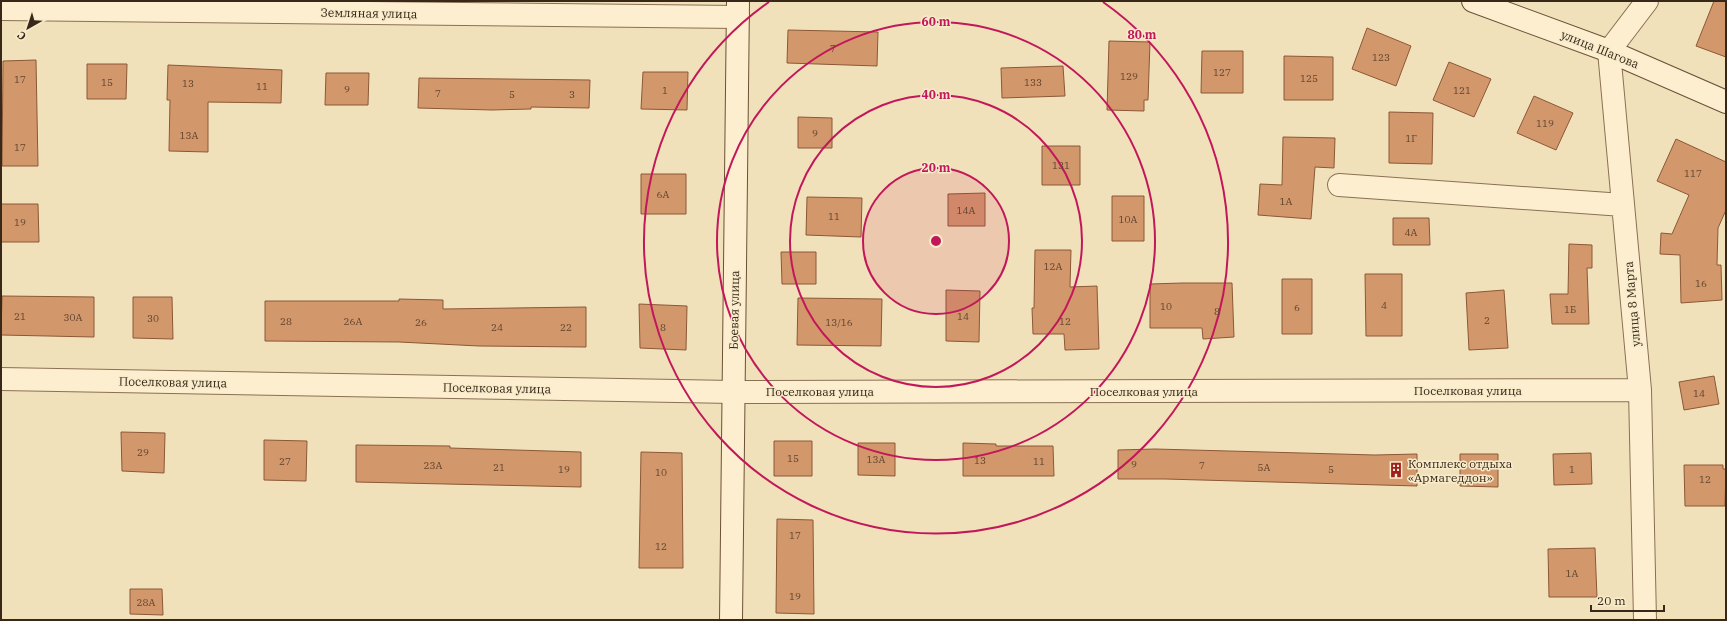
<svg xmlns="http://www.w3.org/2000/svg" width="1727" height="621" viewBox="0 0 1727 621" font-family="'IBM Plex Serif',serif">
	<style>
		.building { fill: #d3976c; stroke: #8b5837 }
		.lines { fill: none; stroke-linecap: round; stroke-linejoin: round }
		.street-casing { stroke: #8a7053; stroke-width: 24 }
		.secondary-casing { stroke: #6b5137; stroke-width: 24 }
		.street { stroke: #fceece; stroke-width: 22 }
		.secondary { stroke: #fceece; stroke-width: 22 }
		.ring { fill: none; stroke: #c2185b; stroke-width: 2 }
		.labels { text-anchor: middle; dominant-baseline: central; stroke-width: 3; stroke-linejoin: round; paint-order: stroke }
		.number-label { font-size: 10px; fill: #5e442e }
		.street-label { font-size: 12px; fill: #37281a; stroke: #f8ebca }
		.poi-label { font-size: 12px; fill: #37281a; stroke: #f8ebca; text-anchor: start }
		.centre { fill: #c2185b; stroke: #f8ebca; stroke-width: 2 }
		.ring-label { font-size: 12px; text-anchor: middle; font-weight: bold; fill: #c2185b; stroke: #f8ebca; stroke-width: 3; stroke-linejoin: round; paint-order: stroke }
	</style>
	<rect width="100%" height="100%" fill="#f1e1ba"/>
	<!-- building -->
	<path class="building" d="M1714,1H1726V57L1696,46Z
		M1367,28L1411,46L1396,86L1352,69Z
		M788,30L878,32L877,66L787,63Z
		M1109,41L1150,42L1148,100H1144V111L1107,110Z
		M1202,51H1243V93H1201Z
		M1284,56L1333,57V100H1284Z
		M36,60L38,166H2L3,61Z
		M1449,62L1491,79L1474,117L1433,100Z
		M87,64H127L126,99H87Z
		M168,65L282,70L281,103L208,102V152L169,151L170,100H167Z
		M1063,66L1065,96L1002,98L1001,68Z
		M643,72H688L687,110L641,109Z
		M326,73H369L368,105H325Z
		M419,78L590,80L589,108L531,107V109L492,110L418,108Z
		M1534,96L1573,113L1556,150L1517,133Z
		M1389,112L1433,113L1432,164L1389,163Z
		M798,117L832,118V148H798Z
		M1283,137L1335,138L1334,168L1315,167L1311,219L1258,215L1260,184L1282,185Z
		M1676,139L1726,162V210L1718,228L1717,265H1721L1722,300L1681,303L1680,255L1660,254L1661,233L1672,234L1689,195L1657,181Z
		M1042,146H1080V185H1042Z
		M641,174H686V214H641Z
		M985,193V226H948V194Z
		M1112,196H1144V241H1112Z
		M807,197L862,198L861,237L806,235Z
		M1,204H38L39,242H1Z
		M1393,218H1429L1430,245H1393Z
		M1569,244L1592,245V268H1587L1589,324H1552L1550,294H1568Z
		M1035,250H1071L1070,287L1097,286L1099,349L1065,350L1064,334H1033L1032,308H1034Z
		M781,252H816V284H782Z
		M1365,274H1402V336H1366Z
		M1282,279H1312V334H1282Z
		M1182,283H1232L1234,337L1203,339L1202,328H1150V284Z
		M946,290L980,291L979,342L946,341Z
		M1504,290L1508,348L1469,350L1466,293Z
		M2,296L94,297V337L1,335Z
		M133,297H172L173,339L133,338Z
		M798,298L882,299L881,346L797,345Z
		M399,299L443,300V309L586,307V347L479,346L399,342L265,341V301H399Z
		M639,304L687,306L686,350L640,348Z
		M1714,376L1719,404L1684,410L1679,382Z
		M121,432L165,433L164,473L122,471Z
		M264,440L307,441L306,481L264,480Z
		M774,441H812V476H774Z
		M858,443H895V476L858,475Z
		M963,443L996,444V446H1053L1054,476H963Z
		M356,445L450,446V448L581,452V487L356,482Z
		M1155,449L1375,455L1417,454V486L1165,479H1118V450Z
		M641,452L682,453L683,568H639Z
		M1591,453L1592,484L1554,485L1553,454Z
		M1460,454H1498V487L1460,486Z
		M1684,465H1723V469H1726L1725,506H1685Z
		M777,519L813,520L814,614L776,613Z
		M1595,548L1597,597H1549L1548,549Z
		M130,589H162L163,615L130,614Z"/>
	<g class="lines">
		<defs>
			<path id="street" d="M1,9L738,17
				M1339,185L1623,205
				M1,379L733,392L1640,390
				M1645,620L1640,390L1609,51L1647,1"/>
			<path id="secondary" d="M1473,1L1609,51L1726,102
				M731,620L738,1"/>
		</defs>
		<!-- street casing -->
		<use href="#street" class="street-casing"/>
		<!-- secondary casing -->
		<use href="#secondary" class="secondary-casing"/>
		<!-- street -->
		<use href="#street" class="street"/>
		<!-- secondary -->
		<use href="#secondary" class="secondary"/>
	</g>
	<!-- distance rings -->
	<circle cx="936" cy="241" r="73" fill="#c2185b" fill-opacity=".12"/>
	<g class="ring">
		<circle cx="936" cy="241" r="73"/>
		<circle cx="936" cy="241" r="146"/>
		<circle cx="936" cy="241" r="219"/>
		<path d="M1103 2A292 292 0 1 1 769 2"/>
	</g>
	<!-- icons -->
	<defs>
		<symbol id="building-bare" viewBox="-9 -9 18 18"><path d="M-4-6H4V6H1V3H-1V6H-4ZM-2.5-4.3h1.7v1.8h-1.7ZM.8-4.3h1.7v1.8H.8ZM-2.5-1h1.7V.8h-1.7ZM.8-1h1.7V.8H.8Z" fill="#9e1e1f" stroke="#f8ebca" stroke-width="2.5" paint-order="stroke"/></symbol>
	</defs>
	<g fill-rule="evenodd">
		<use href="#building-bare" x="1385" y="459" width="22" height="22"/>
	</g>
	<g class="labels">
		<!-- number labels -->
		<g class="number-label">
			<text x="833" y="48">7</text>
			<text x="1381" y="57">123</text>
			<text x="1222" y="72">127</text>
			<text x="1129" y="76">129</text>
			<text x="1309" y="78">125</text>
			<text x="20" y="79">17</text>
			<text x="107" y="82">15</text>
			<text x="1033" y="82">133</text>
			<text x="188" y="83">13</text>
			<text x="262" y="86">11</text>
			<text x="347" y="89">9</text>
			<text x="665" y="90">1</text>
			<text x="1462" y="90">121</text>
			<text x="438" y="93">7</text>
			<text x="512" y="94">5</text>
			<text x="572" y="94">3</text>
			<text x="1545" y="123">119</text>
			<text x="815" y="133">9</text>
			<text x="189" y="135">13А</text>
			<text x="1411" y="138">1Г</text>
			<text x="20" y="147">17</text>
			<text x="1061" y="165">131</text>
			<text x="1693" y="173">117</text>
			<text x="663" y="194">6А</text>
			<text x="1286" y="201">1А</text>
			<text x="966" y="210">14А</text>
			<text x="834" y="216">11</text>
			<text x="1128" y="219">10А</text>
			<text x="20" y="222">19</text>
			<text x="1411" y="232">4А</text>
			<text x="1053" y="266">12А</text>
			<text x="1701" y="283">16</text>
			<text x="1384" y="305">4</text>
			<text x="1166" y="306">10</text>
			<text x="1297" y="307">6</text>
			<text x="1570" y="309">1Б</text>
			<text x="1217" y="311">8</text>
			<text x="20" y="316">21</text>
			<text x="963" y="316">14</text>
			<text x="73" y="317">30А</text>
			<text x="153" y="318">30</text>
			<text x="1487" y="320">2</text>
			<text x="286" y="321">28</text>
			<text x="353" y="321">26А</text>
			<text x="1065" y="321">12</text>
			<text x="421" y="322">26</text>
			<text x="839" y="322">13/16</text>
			<text x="497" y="327">24</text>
			<text x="566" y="327">22</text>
			<text x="663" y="327">8</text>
			<text x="1699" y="393">14</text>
			<text x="143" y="452">29</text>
			<text x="793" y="458">15</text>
			<text x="876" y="459">13А</text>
			<text x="980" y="460">13</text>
			<text x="285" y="461">27</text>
			<text x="1039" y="461">11</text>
			<text x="1134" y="464">9</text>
			<text x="433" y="465">23А</text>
			<text x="1202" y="465">7</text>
			<text x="499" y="467">21</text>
			<text x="1264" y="467">5А</text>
			<text x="564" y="469">19</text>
			<text x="1331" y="469">5</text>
			<text x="1572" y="469">1</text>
			<text x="661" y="472">10</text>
			<text x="1705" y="479">12</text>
			<text x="795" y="535">17</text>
			<text x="661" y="546">12</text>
			<text x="1572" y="573">1А</text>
			<text x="795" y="596">19</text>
			<text x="146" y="602">28А</text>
		</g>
		<!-- street labels -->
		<g class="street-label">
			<text transform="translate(369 13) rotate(1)">Земляная улица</text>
			<text transform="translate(1600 49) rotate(22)">улица Шагова</text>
			<text transform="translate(1632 304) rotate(-95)">улица 8 Марта</text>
			<text transform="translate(734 310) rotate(-89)">Боевая улица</text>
			<text transform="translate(173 382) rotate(1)">Поселковая улица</text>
			<text transform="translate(497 388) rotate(1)">Поселковая улица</text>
			<text x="1468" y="390">Поселковая улица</text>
			<text x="820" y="391">Поселковая улица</text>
			<text x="1144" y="391">Поселковая улица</text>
		</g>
		<!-- poi labels -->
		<g class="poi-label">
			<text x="1408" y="463">Комплекс отдыха<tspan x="1408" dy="14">«Армагеддон»</tspan></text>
		</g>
	</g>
	<circle cx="936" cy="241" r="6" class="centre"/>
	<g class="ring-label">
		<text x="936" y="26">60 m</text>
		<text x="1142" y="39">80 m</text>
		<text x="936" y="99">40 m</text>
		<text x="936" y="172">20 m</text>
	</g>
	<!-- border -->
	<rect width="1727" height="621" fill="none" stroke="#37281a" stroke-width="4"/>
	<!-- north arrow -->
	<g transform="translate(28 28) rotate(219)" stroke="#f8ebca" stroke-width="3" paint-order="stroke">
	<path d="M0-3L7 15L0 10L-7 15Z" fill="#37281a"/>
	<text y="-6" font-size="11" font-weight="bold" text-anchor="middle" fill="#37281a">С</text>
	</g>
	<!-- scale -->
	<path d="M1591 605v6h73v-6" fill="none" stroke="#37281a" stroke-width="2"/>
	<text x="1597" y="605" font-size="12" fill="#37281a" stroke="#f8ebca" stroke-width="3" paint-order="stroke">20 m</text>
</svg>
